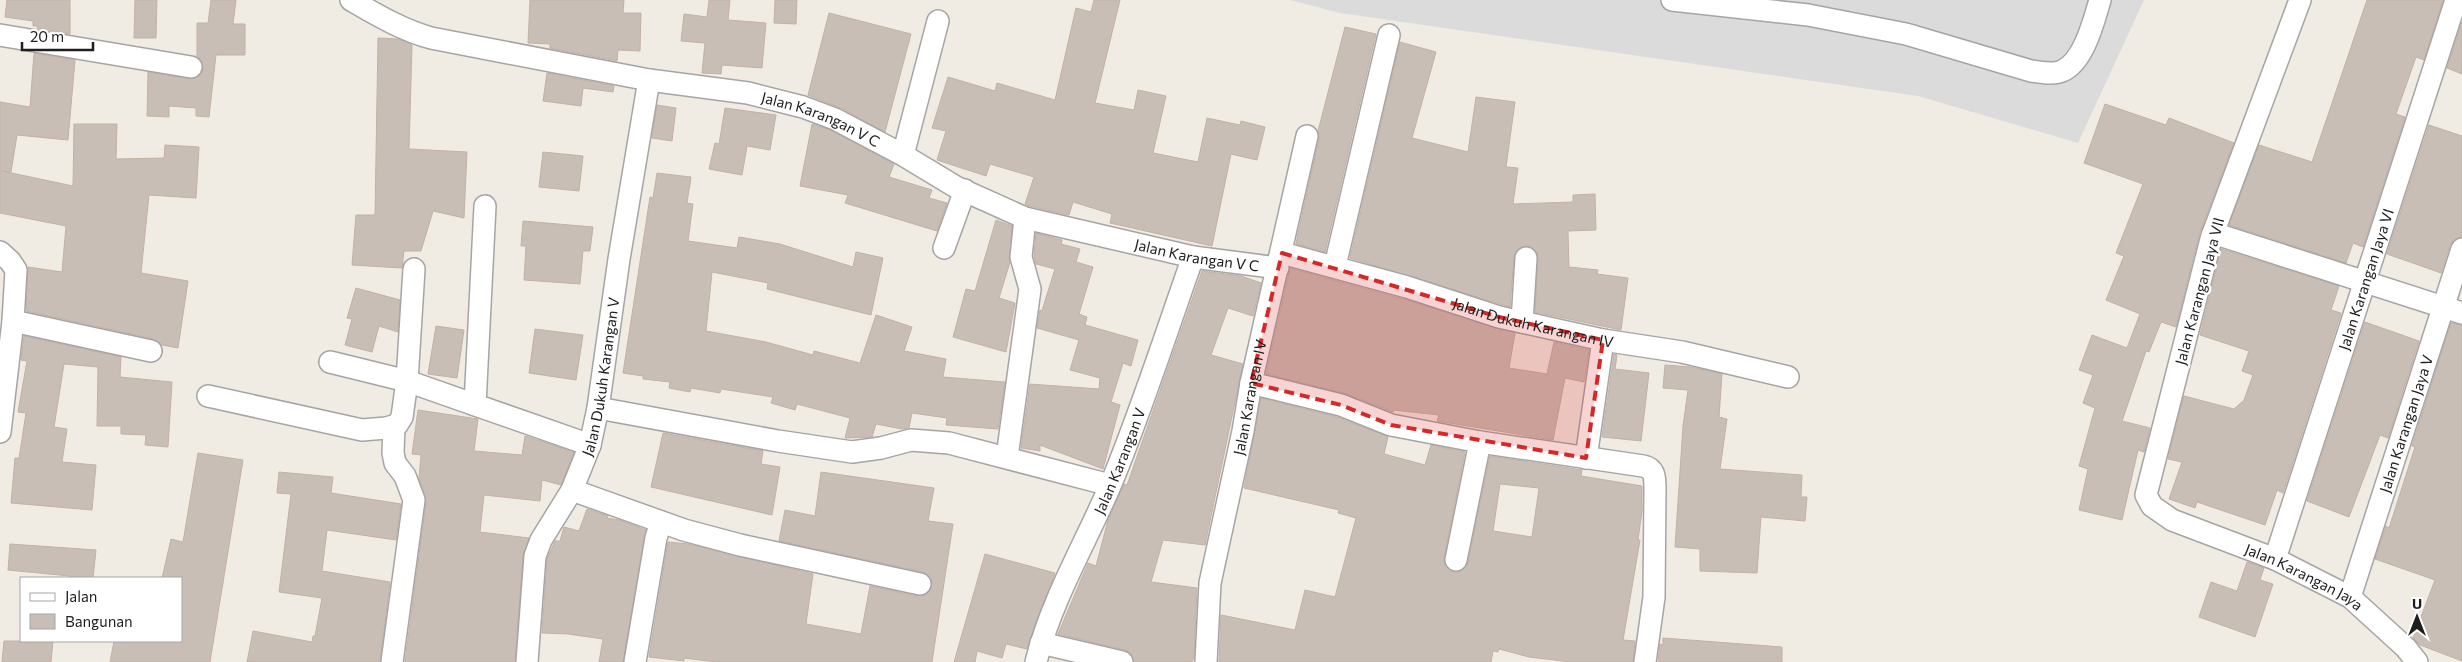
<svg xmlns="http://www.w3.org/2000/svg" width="2462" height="662" viewBox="0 0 2462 662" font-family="Commissioner,sans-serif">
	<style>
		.residential { fill: #dcdbdb }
		.building { fill: #c9beb6; stroke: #c3b1a4; fill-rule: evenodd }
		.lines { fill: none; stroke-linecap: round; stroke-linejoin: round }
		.street-casing { stroke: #a5a5a5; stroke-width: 24 }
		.street { stroke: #fff; stroke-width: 21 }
		.marked { fill: #d62828; fill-opacity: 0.2; stroke: #d62828; stroke-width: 4; stroke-dasharray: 10 6; stroke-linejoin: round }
		.labels { text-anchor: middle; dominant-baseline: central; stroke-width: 5; stroke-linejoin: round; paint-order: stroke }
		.street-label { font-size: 15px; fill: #1e1e1e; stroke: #fff }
	</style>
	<rect width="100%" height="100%" fill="#f0ece3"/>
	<!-- residential -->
	<path class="residential" d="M1290,0H2144L2078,143L1918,96L1340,13Z"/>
	<!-- building -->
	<path class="building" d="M7,0H70V34L37,28V26H33V21L5,17Z
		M135,0H157L156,38H134Z
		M211,0H236L233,24H245V55H216L209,117L196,116V108L169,106V117L147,116L148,72L189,79L201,75L203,69L202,62L197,56V23H208Z
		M530,0H624L623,13H641L640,51L618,50L617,61L550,48V44L528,43Z
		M709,0H730L728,20L766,23L762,68L722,65L721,74L702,73L705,43L681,41L684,14L707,17Z
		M775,0H797L796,24L774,23Z
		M1094,0H1120L1095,103L1134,110L1138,90L1166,96L1153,153L1198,162L1207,118L1240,125L1241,121L1265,127L1257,160L1231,154L1212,246L1110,223L1112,214L1073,202L1069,215L1029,206L1025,204L1034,177L990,164L986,176L937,160L946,131L932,128L948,77L995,91L997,83L1055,100L1076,8L1091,12Z
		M2367,0H2443L2424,60L2416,57L2396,114L2405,117L2363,247L2353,243L2346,263L2229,225L2259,145L2312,162Z
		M829,13L911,34L885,132L841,108L808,95Z
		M2462,22V74L2447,68Z
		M1345,27L1376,34L1325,252L1296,244L1297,238L1319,139L1318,131Z
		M378,38L398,39L412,45L409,149L467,152L464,218L433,211L421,251H404L402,268L352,265L356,215H375Z
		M1400,42L1436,52L1412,138L1468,152L1476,97L1515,102L1506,167L1518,168L1513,204L1573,202V195L1595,194L1596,230L1568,231L1569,267L1598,270L1597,274L1628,278L1621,330L1535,312L1538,258L1537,252L1527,246L1520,247L1514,257L1510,307L1350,258Z
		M34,53L75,60L68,140L17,135L11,172L2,171L73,186L74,124H117L116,159L164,158L165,145L199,147L196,198L149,195L141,273L188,281L178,348L162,345L154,339L26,311L28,267L62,272L66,226L0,213V102L30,107Z
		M547,73L614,86L613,92L583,88L581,106L543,101Z
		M2105,104L2166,125L2169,118L2234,143L2199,235L2176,327L2161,322L2149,352L2146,351L2122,421L2150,428L2144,452L2138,450L2122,520L2079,510L2088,469L2079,466L2095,408L2083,403L2093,375L2079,370L2092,335L2127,348L2140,314L2106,300L2124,256L2116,253L2143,184L2084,163Z
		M657,105L676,108L672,141L652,138Z
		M725,108L776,115L770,150L747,146L742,175L709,169L715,143L719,144Z
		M812,124L830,130L894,164L889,177L932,190L929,198L947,203L937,231L845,203L848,195L800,186Z
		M2429,125L2462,136V237L2454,239L2450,245L2441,273L2387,254Z
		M543,152L583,156L579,191L539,187Z
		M657,173L691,177L687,203L693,204L688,241L737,248L739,237L780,244L853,267L856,252L883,258L871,315L767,289L768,283L712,272L706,331L766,342L813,355L814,351L860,363L876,315L912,327L904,351L946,359L943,377L1005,382L998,429L946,425L947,418L912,413L909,428L902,429L876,424L872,437L845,438L850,418L797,404L795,410L771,403L773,397L721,389L720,393L691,388L690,392L669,388L670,382L643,379V376L623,373L650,197L653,198Z
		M996,220L1012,226L1010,262L999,298L1015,303L1006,352L953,337L966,289L975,291Z
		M523,221L593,227L590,251H583L580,284L524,280L526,246H521Z
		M1036,233L1062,240L1061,244L1080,249L1076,262L1093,267L1079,314L1087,317L1085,325L1138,340L1131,366L1123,363L1111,402L1120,405L1103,469L1040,445V451L1021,448L1030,384L1099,389L1100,378L1070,370L1079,340L1037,328L1040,310L1042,311L1044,304L1055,269L1036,264L1034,256Z
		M2221,249L2339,286L2331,310L2341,313L2283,493L2277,490L2265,525L2197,502L2195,508L2169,499L2182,462L2168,459L2184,396L2234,409L2244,400L2253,375L2242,371L2249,351L2200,335Z
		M1290,268L1403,299L1515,333L1509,368L1547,374L1554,342L1589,350L1584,382L1565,378L1553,440L1437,421L1439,415L1394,410L1393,412L1344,393L1266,374Z
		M1202,271L1241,276L1261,283L1253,316L1228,308L1211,355L1243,364L1205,545L1163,540L1151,582L1197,588L1194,657L1192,662H1134L1131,653L1125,650L1058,634L1088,563L1096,566L1108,520L1124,484L1127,485Z
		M356,288L400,300L398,332L379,326L372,352L345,345L352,319L347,318Z
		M2365,322L2419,341L2388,438L2380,435L2349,517L2307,501Z
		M2451,323L2462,325V661L2420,645L2413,638L2435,580L2375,559L2386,526L2389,528L2415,447L2412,446Z
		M436,326L464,330L457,378L428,374Z
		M535,329L583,335L576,380L529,373Z
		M24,336L121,357L120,377L172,382L168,447L145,445L146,435L121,434V426H97L98,367L64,364L54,427L67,429L62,462L96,465L92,510L11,503L15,458H19L26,413L18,412L27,361L21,360Z
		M1614,354L1617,355L1615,369L1649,373L1641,441L1602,437Z
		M1665,365L1690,367L1722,374L1719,417L1727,419L1720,469L1802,475L1801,497H1807L1805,521L1761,517L1757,573L1700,571V549L1675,547L1683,426L1688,390L1663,388Z
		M1261,398L1337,417L1388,437L1384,454L1425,465L1431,445L1465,452L1444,558V564L1453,572H1460L1468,562L1490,456L1582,470L1581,476L1642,486V511L1638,540H1640L1623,640L1635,641L1633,662H1571L1529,657L1499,649L1498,652L1493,651L1491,662H1219L1221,615L1295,630L1305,590L1335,597L1356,518L1338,513L1339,510L1244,488ZM1500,484L1539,488L1532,537L1493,531Z
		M418,410L478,419L474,451L522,455L525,436L574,452L561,485L542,480L540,501L484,495L480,532L529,538L523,555L515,662H405L426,502L419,478L421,455L412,454Z
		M663,433L763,451L761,464L780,467L772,515L651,487Z
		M198,453L243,460L210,662H110L114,641H181V578H162L171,539L183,542Z
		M279,472L333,477L331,493L401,504L396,540L327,530L322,571L390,582L380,662H247L253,631L312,642L313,636H315L322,598L279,592L291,494L277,493Z
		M821,472L934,488L928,521L953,524L932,662H716L684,658V661L649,657L668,542L688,544L813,574L806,624L861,634L870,586L917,596L929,593L932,581L929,575L923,572L779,541L785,510L815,516Z
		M587,509L608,516L607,518L619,520L646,530L623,662H599L603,639L568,634L542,633L547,559L555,541H560L564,527L579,531Z
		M10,544L96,550L93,578H70V576L8,570Z
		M985,554L1055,573L1027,649L1006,644L1002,658L977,651L975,662H954Z
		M2247,562L2264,568L2260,580L2273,584L2255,637L2199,617L2211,582L2237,591Z
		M1663,638L1782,647V662H1658L1660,644L1663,645Z
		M4,641H53L51,662H2Z"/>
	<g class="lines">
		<defs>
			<g id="street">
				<path id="s1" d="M351,0C377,15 402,30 431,38L649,80L748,93L803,107L835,119L903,155L956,187L1025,218L1193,257L1278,268"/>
				<path d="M1672,0L1808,15L1906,34L2031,71C2041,72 2053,75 2062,71C2084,62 2094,20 2100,0"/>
				<path id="s2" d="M2300,0L2211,239L2146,495L2152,506L2172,520L2275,559L2350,597L2406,648L2417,662"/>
				<path d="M0,35L191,67"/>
				<path d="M903,155L938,21"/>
				<path d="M2213,233L2462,313"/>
				<path d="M944,248L965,190"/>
				<path d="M0,252L10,261L16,270L13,321L0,432"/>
				<path id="s3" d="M1282,253L1407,287L1499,317L1603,340L1682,352L1788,377"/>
				<path d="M1335,266L1389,35"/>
				<path d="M13,321L151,351"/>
				<path d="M1522,322L1526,258"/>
				<path d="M330,362L407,381L414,269"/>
				<path d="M1251,383L1341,405L1391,425L1480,442L1643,466C1655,468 1655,478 1655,489L1654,597L1645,662"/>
				<path d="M208,396L362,430L386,428L397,425L402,417L407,381L590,445"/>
				<path d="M475,405L485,206"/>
				<path d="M598,408L778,441L852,452L881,448L911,440L949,443L1110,485"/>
				<path d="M1007,457L1030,289L1021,257L1025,218"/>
				<path d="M1586,458L1603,340"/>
				<path d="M572,490L684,530L740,545L920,584"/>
				<path id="s4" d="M2275,559L2456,0"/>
				<path d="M1456,560L1480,442"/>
				<path id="s5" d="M2350,597L2462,249"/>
				<path d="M1041,643L1122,662"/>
				<path d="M392,662L414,500L405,476L395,463L393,453L394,426"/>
				<path id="s6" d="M527,662L535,556L541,540L572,490L590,445L598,408L619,259L649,80"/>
				<path d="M635,662L656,538L661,522"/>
				<path id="s7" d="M1036,662C1051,601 1085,544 1110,486C1141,412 1166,333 1193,257"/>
				<path id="s8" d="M1206,662L1210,583L1243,431L1251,383L1307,136"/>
			</g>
		</defs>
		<!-- street casing -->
		<use href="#street" class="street-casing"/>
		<!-- street -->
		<use href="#street" class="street"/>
	</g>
	<!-- marked area -->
	<path class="marked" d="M1282,253L1499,317L1603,340L1586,458L1391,425L1341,405L1251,383Z"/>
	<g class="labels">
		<!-- street labels -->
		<g class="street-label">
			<text stroke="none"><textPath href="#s1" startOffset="488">Jalan Karangan V C</textPath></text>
			<text stroke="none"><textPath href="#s1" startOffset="892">Jalan Karangan V C</textPath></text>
			<text stroke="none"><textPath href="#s4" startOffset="294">Jalan Karangan Jaya VI</textPath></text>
			<text transform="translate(2199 291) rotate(-75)">Jalan Karangan Jaya VII</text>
			<text stroke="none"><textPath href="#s3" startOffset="261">Jalan Dukuh Karangan IV</textPath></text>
			<text stroke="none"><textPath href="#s6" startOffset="300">Jalan Dukuh Karangan V</textPath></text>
			<text stroke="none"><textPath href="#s8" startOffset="269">Jalan Karangan IV</textPath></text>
			<text stroke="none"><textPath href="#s5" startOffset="182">Jalan Karangan Jaya V</textPath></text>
			<text stroke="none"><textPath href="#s7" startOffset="218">Jalan Karangan V</textPath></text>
			<text stroke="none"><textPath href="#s2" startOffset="700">Jalan Karangan Jaya</textPath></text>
		</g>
	</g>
	<!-- legend -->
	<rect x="20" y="577" width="162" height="65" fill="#ffffff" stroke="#a5a5a5"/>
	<rect x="30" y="593" width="25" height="8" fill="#ffffff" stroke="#a5a5a5"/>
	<text x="65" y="602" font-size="15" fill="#1e1e1e">Jalan</text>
	<rect x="30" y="614" width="25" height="15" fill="#c9beb6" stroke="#a5a5a5"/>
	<text x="65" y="627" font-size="15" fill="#1e1e1e">Bangunan</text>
	<!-- north arrow -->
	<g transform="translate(2417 617)" stroke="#ffffff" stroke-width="4" paint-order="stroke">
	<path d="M0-4L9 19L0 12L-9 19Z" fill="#1e1e1e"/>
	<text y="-8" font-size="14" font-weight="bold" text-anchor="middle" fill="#1e1e1e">U</text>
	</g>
	<!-- scale -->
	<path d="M22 42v8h71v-8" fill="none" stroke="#1e1e1e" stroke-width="2.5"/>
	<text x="30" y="42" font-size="15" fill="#1e1e1e" stroke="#ffffff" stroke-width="4" paint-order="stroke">20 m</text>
</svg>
